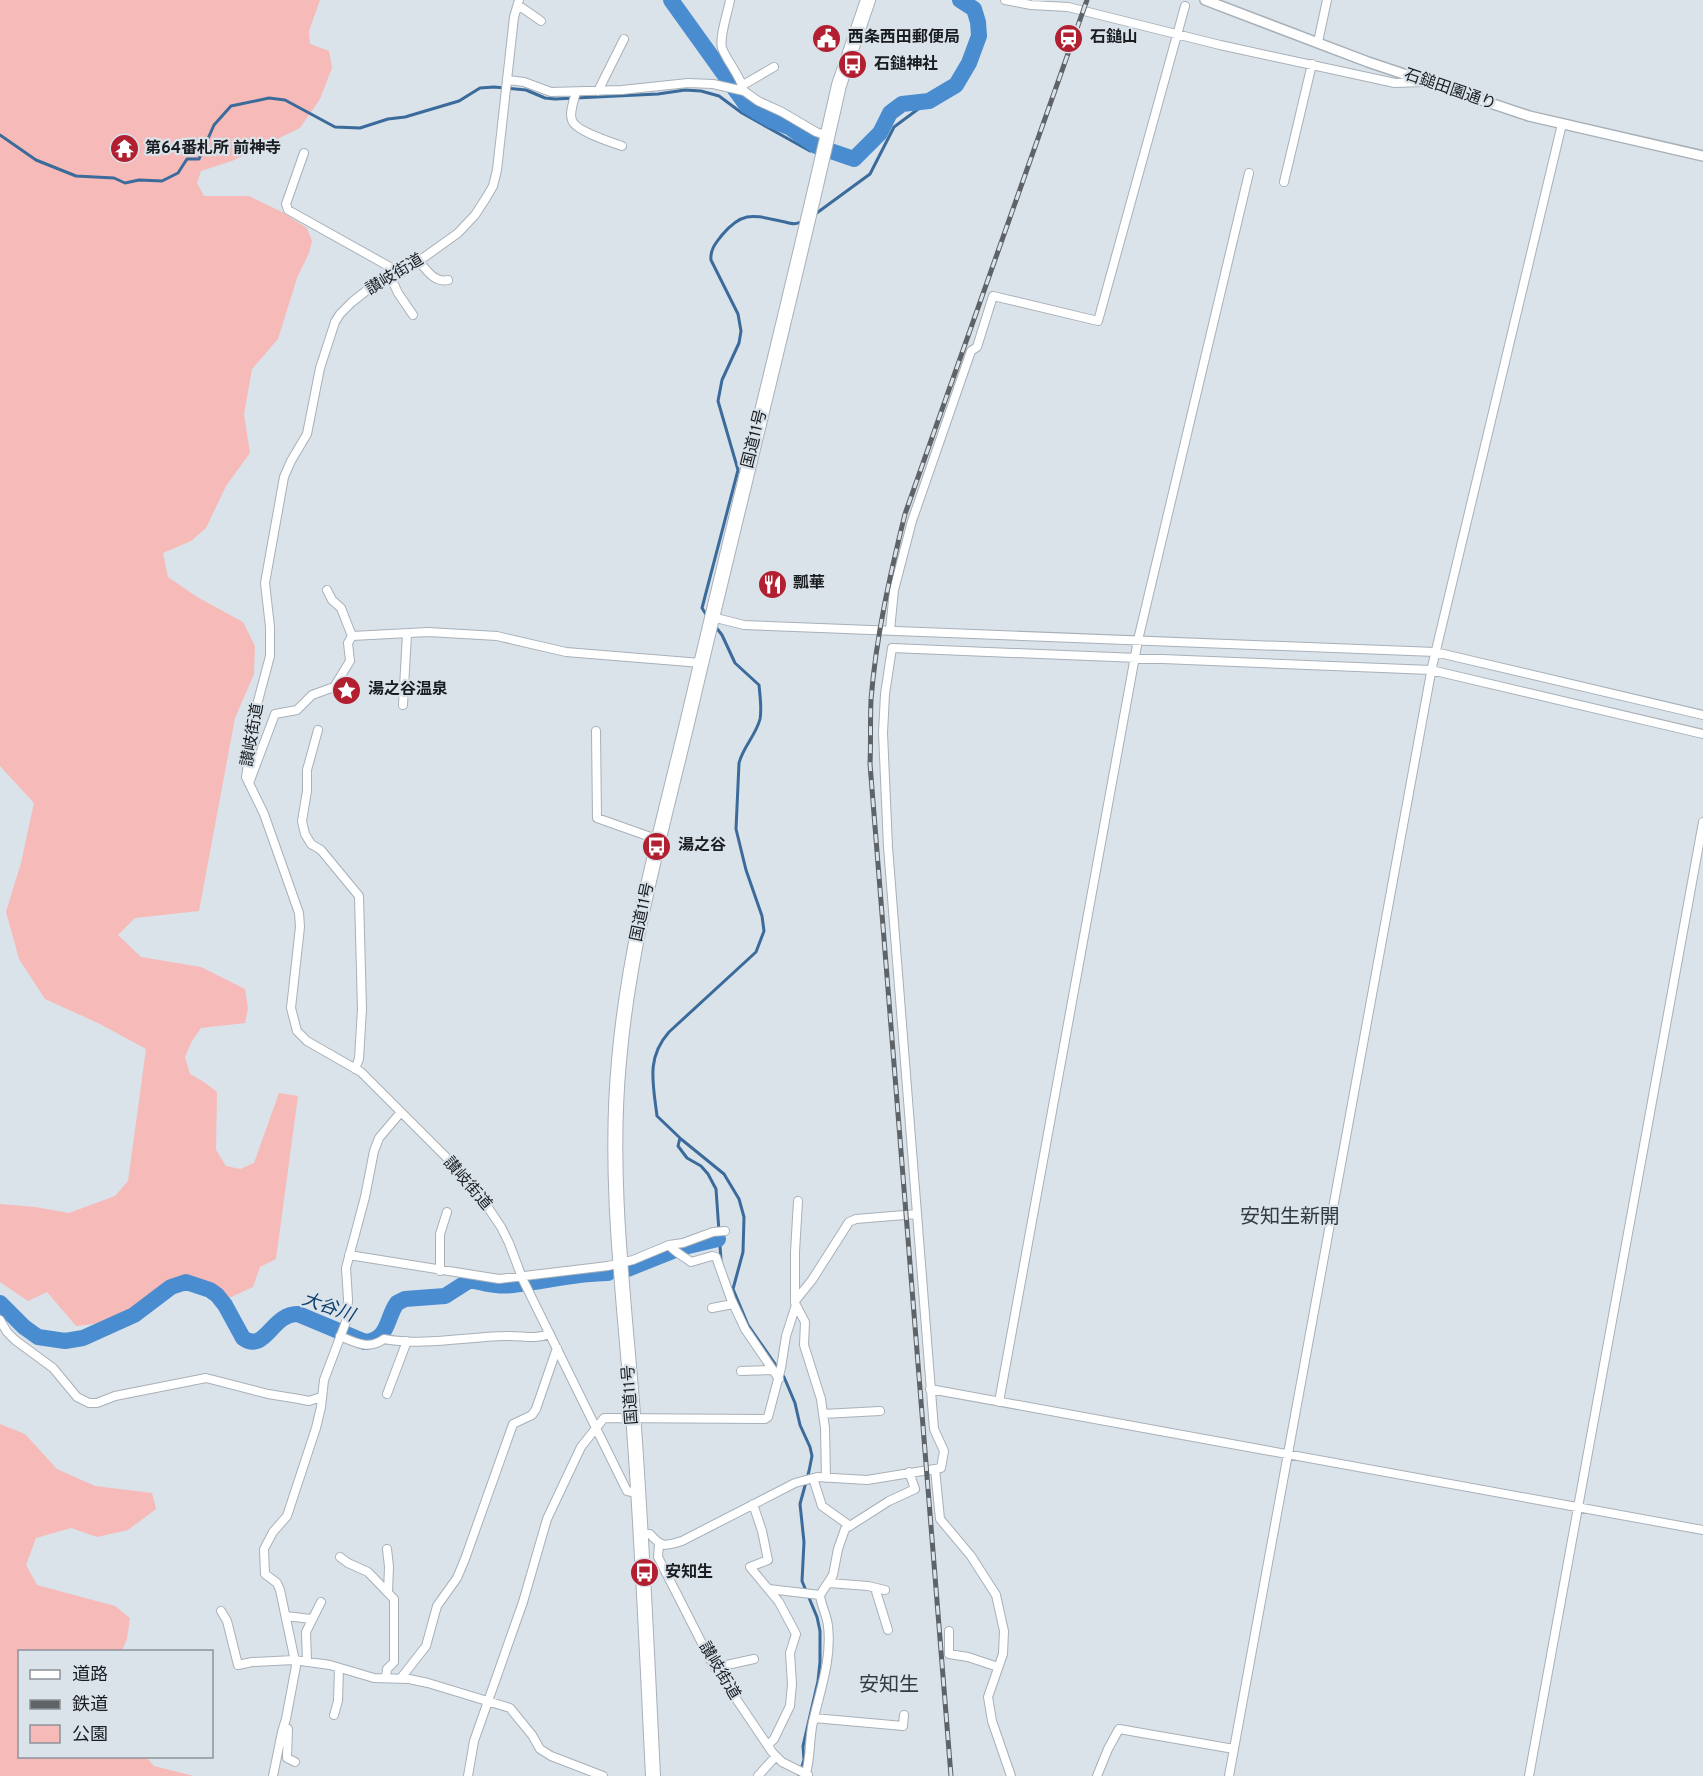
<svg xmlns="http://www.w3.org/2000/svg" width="1703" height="1776" viewBox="0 0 1703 1776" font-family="Overpass,'Noto Sans JP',sans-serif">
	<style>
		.green { fill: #f6bbb8 }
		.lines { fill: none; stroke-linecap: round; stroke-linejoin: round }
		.stream { stroke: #3b6b9b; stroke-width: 3 }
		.river { stroke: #498cd0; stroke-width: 16 }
		.minor-casing { stroke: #a8b0b8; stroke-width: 10 }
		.tertiary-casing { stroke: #a8b0b8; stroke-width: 12 }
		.trunk-casing { stroke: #a8b0b8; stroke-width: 16 }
		.minor { stroke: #fff; stroke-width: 8 }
		.tertiary { stroke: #fff; stroke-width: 9 }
		.trunk { stroke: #fff; stroke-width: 14 }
		.rail-casing { stroke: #5e6367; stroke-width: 5 }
		.rail { stroke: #dae2ea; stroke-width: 3; stroke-dasharray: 9; stroke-linecap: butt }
		.labels { text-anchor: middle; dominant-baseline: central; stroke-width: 4.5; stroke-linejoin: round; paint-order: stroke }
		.poi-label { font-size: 16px; font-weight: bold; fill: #1a1d20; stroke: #dae2ea; text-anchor: start }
		.street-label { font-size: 16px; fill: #1a1d20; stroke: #dae2ea }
		.water-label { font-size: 18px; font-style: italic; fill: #0c3e6b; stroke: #dae2ea }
		.quarter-label { font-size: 20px; fill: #343a41; stroke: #dae2ea }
	</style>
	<rect width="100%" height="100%" fill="#dae2ea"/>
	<!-- green -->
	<path class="green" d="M0,0H320L309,31L310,44L329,51L332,68L320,99L300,128L232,161L201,171L197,183L204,196H249L282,212L307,228L312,241L309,253L297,278L278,339L252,369L244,414L250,453L226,486L206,528L191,541L163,553L168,577L197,597L243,622L255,646L254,674L235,718L199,911L135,918L118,935L141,957L201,967L245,989L248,1008L245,1023L201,1028L192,1041L185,1057L190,1074L204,1082L217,1092L216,1150L226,1166L240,1169L254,1163L279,1093L298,1096L276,1259L260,1267L253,1287L227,1299C174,1254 173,1289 129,1313C113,1322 94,1324 76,1326L47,1292L28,1301L0,1282V1204L35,1207L69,1213L115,1196L128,1181L146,1049L100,1024L45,999L19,959L6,912L21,863L34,803L0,766Z
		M0,1424L25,1434L57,1469L95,1486L152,1493L156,1509L128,1530L97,1537L71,1528L36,1538L26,1565L37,1585L115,1606L130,1618L127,1639L122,1651L20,1652V1756L146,1757L154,1766L194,1776H0Z"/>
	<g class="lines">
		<!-- stream -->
		<path class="stream" d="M0,135L36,160L76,176L114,178L125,183L139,180L162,181L178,173L187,159H199L214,125L231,106L269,98L285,100L335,127L360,128L388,119L405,117L459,101L480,88L494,87L526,90L545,98L555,99L658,94L685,90L701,91L719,96L742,113L810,151L816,146
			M814,215L870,174L894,127L929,101
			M707,616L702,608L738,470L718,401L722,380L739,343L741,331L738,314L711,260C710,249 716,243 722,235C744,209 755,216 785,222C793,224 796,225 803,221
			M715,626L722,635L735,663L759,685C760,696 762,709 760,719C756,735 743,747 739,763L736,829L746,870L762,916L764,931L756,952L669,1032C646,1058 653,1083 657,1116L680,1138L678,1146L687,1158L701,1166L708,1174L716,1189L721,1260
			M681,1139L724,1174L739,1199L744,1217L743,1252L733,1289L748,1325L784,1377L795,1403L800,1425L810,1447L812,1456L809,1471L800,1504L804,1542L802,1581L817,1617L820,1631V1662L818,1681L803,1746L804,1760L799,1776"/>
		<!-- river -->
		<path class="river" d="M671,0L747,106L771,120L789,127L816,146L854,159L880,133L890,113L902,104L929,101L956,85L969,63L979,36L978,22L974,9L960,0
			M625,1270L680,1248L718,1239
			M0,1303L24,1327L38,1337L65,1341L83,1338L134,1315L171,1287L186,1282L210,1290L217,1295L225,1305L243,1338C265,1354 272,1313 298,1314L365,1342C389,1340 386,1318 397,1303L405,1299L445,1296L470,1280C484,1283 499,1287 513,1285C545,1282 575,1273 608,1273"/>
		<defs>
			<path id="minor" d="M519,0L514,17L497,170L493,186L486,198L475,215L458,233L405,271L371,287L352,302L340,314L335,322L320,368L307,434L291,461L284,477L265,583L270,627V656L258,701L246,777L264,814L299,913L300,927L291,1008L297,1031L307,1041L361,1072L460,1171L477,1191L501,1227L509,1243L523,1280L627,1491L638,1493
				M730,0C728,12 719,37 722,48C728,63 740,75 744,91
				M1005,0L1031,5L1068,7L1220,45L1395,83L1423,82
				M518,5L541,21
				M1318,42L1327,0
				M508,80L524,82L551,92L622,90L688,83L713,84L744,91L758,101L782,112L816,132L828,136
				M743,85L774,67
				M598,91L624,39
				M576,92C574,100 569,113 572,120C575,131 611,142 622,146
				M304,153L286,204L288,210L390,267L397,275
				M1284,182L1312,64
				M419,261C427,271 435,283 448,280
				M391,278L398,293L413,315
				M327,590L332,600L341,608L352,636
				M712,617L744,625L1435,652L1703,715
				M890,630L894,590L912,521L971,351L977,347L993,296L1098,321L1185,6
				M403,705L407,634
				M318,730L307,770V791L302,821L305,834L311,844L321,850L359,896L362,1009L359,1059L355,1069
				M596,731L597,818L659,840
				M249,783L275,714L297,710L312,695L334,687L350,661L348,643L352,636L428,632L497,636L566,652L701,663
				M798,1201L795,1252V1303L805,1322L804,1345L821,1399L825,1428L826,1478
				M669,1245C676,1253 683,1256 691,1262L712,1256L716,1257L731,1299L745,1329L779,1379
				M349,1255L499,1279L608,1266L633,1260L669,1245L683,1243L713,1232L725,1231
				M440,1271V1234L447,1212
				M795,1301L812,1280L849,1222L856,1219L917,1214
				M712,1308L733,1304
				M0,1320L7,1332L15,1340L53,1368L77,1397L89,1403H97L115,1396L206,1378L268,1394L299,1399L309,1401L321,1397
				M340,1336C356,1343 369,1350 384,1339C424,1346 465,1337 505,1336C522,1335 533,1340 550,1334
				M741,1371L773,1370
				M930,1389L1703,1530
				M387,1394L407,1341
				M999,1402L1138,640L1249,173
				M823,1414L880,1411
				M935,1469L940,1519L971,1556L996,1595L1004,1631L1003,1654L988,1697L992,1721L1011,1776
				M813,1478L822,1506L850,1526
				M753,1504L762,1531L768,1560L750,1567L779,1602L796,1634L790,1653L792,1684L790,1706L774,1739L768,1745
				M641,1535L650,1534C662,1548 665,1546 682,1541L795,1483L817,1477L867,1480L941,1468L944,1451L934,1429L888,847L883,733L885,694L892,648L1431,670L1703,734
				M659,1544L658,1557L712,1663L772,1752L782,1762L808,1775
				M387,1549L389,1567L388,1592
				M340,1557L348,1563L368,1572L394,1599V1662L387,1669L386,1677
				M829,1583L868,1586L885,1590
				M875,1588L888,1630
				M769,1589L820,1595
				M221,1611L227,1621L238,1665L252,1662L294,1660L330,1665L374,1678L409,1679L428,1683L510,1708L532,1735L540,1749L551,1756L603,1776
				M286,1616L311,1619
				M949,1631V1654L968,1657L998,1667
				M307,1662L306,1632L321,1602
				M716,1670L722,1666L754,1659
				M401,1678L426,1646L437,1606L457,1578L465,1559L513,1424L532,1415L536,1409L557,1348
				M334,1715L338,1701L339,1668
				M814,1718L903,1726L904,1715
				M284,1725L288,1729L287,1758L295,1762
				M806,1773C811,1756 809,1739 813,1722C820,1691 832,1659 828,1626C827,1615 821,1606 820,1595L833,1575L838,1549L845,1529L889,1501L915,1489L909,1472
				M273,1776L282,1732L286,1719L296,1666L280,1590L277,1583L265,1574L264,1549L273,1532L287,1516L316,1428L321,1407L324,1380L347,1319L348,1299L346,1268L365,1197L374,1151L379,1138L401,1112
				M468,1776L474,1741L523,1602L547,1519L581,1447L604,1418L765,1419L768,1417L781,1368L786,1336L796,1305
				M758,1776L776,1756
				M1097,1776L1108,1749L1119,1729L1234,1749
				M1229,1776L1432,667L1562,124
				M1529,1776L1703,822"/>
			<path id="tertiary" d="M1205,0L1368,62L1529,116L1703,156"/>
			<path id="trunk" d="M653,1776C647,1655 642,1535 633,1414C624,1297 608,1178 619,1061C629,944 662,829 689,715C738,505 792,296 839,85L868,0"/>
		</defs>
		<!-- minor casing -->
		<use href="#minor" class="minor-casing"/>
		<!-- tertiary casing -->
		<use href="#tertiary" class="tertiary-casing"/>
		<!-- trunk casing -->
		<use href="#trunk" class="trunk-casing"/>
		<!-- minor -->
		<use href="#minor" class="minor"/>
		<!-- tertiary -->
		<use href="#tertiary" class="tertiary"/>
		<!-- trunk -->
		<use href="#trunk" class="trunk"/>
		<defs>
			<path id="rail" d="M951,1776L870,764C871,743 870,721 871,700C876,636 890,575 905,514L1087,0"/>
		</defs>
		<!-- rail casing -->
		<use href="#rail" class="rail-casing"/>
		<!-- rail -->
		<use href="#rail" class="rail"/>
	</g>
	<!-- icons -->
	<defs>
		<symbol id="civic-disc" viewBox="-11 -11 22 22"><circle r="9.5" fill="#b21f31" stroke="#dae2ea"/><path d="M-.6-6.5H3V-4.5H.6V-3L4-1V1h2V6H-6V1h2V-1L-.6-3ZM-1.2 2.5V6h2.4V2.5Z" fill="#fff"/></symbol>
		<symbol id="station-disc" viewBox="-11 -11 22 22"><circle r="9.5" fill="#b21f31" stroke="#dae2ea"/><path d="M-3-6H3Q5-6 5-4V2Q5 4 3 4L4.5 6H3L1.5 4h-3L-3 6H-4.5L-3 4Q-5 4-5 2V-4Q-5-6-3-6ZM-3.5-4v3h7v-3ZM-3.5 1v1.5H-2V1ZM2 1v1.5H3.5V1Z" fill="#fff"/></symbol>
		<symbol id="bus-disc" viewBox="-11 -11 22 22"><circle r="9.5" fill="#b21f31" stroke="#dae2ea"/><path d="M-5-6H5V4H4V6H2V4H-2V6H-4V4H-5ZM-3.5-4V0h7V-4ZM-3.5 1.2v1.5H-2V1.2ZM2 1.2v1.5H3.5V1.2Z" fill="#fff"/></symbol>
		<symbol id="temple-disc" viewBox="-11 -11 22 22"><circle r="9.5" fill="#b21f31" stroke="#dae2ea"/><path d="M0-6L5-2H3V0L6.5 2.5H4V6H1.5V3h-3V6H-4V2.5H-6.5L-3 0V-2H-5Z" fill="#fff"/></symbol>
		<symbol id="restaurant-disc" viewBox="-11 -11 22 22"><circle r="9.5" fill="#b21f31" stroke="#dae2ea"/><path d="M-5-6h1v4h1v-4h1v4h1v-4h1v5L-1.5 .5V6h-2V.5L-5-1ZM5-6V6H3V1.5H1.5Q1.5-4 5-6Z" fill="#fff"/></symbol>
		<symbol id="sight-disc" viewBox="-11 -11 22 22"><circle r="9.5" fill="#b21f31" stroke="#dae2ea"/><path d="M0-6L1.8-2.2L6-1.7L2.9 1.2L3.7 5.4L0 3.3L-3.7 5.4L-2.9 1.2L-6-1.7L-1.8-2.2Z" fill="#fff"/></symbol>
	</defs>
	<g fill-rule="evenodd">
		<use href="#civic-disc" x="810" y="22" width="33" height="33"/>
		<use href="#station-disc" x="1052" y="22" width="33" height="33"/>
		<use href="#bus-disc" x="836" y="48" width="33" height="33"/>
		<use href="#temple-disc" x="108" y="132" width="33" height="33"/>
		<use href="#restaurant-disc" x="756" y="568" width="33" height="33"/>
		<use href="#sight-disc" x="330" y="674" width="33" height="33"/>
		<use href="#bus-disc" x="640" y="830" width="33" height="33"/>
		<use href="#bus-disc" x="628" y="1556" width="33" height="33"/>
	</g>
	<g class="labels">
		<!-- poi labels -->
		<g class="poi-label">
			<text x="848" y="38">西条西田郵便局</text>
			<text x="1090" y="38">石鎚山</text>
			<text x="874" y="65">石鎚神社</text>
			<text x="145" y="149">第64番札所 前神寺</text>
			<text x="793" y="584">瓢華</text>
			<text x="368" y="690">湯之谷温泉</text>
			<text x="678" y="846">湯之谷</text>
			<text x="665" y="1573">安知生</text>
		</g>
		<!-- street labels -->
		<g class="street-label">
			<text transform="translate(1450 90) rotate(19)">石鎚田園通り</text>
			<text transform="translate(395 275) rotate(-31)">讃岐街道</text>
			<text transform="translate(755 439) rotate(-76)">国道11号</text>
			<text transform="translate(253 735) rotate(-80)">讃岐街道</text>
			<text transform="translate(643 912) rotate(-78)">国道11号</text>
			<text transform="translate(467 1184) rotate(49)">讃岐街道</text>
			<text transform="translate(631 1395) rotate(-94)">国道11号</text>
			<text transform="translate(719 1671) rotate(59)">讃岐街道</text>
		</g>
		<!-- water labels -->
		<g class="water-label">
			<text transform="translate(328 1308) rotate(19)">大谷川</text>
		</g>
		<!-- quarter labels -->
		<g class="quarter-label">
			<text x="1290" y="1218">安知生新開</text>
			<text x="889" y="1686">安知生</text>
		</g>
	</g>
	<!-- legend -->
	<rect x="18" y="1650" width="195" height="108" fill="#dae2ea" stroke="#8d9399" stroke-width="1.5"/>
	<rect x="30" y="1670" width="30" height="9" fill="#ffffff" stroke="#8d9399" stroke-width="1.5"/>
	<text x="72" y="1680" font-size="18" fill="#1a1d20">道路</text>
	<rect x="30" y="1700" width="30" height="9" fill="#5e6367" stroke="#8d9399" stroke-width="1.5"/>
	<text x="72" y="1710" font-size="18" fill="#1a1d20">鉄道</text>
	<rect x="30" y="1725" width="30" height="18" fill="#f6bbb8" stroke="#8d9399" stroke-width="1.5"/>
	<text x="72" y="1740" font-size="18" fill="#1a1d20">公園</text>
</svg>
